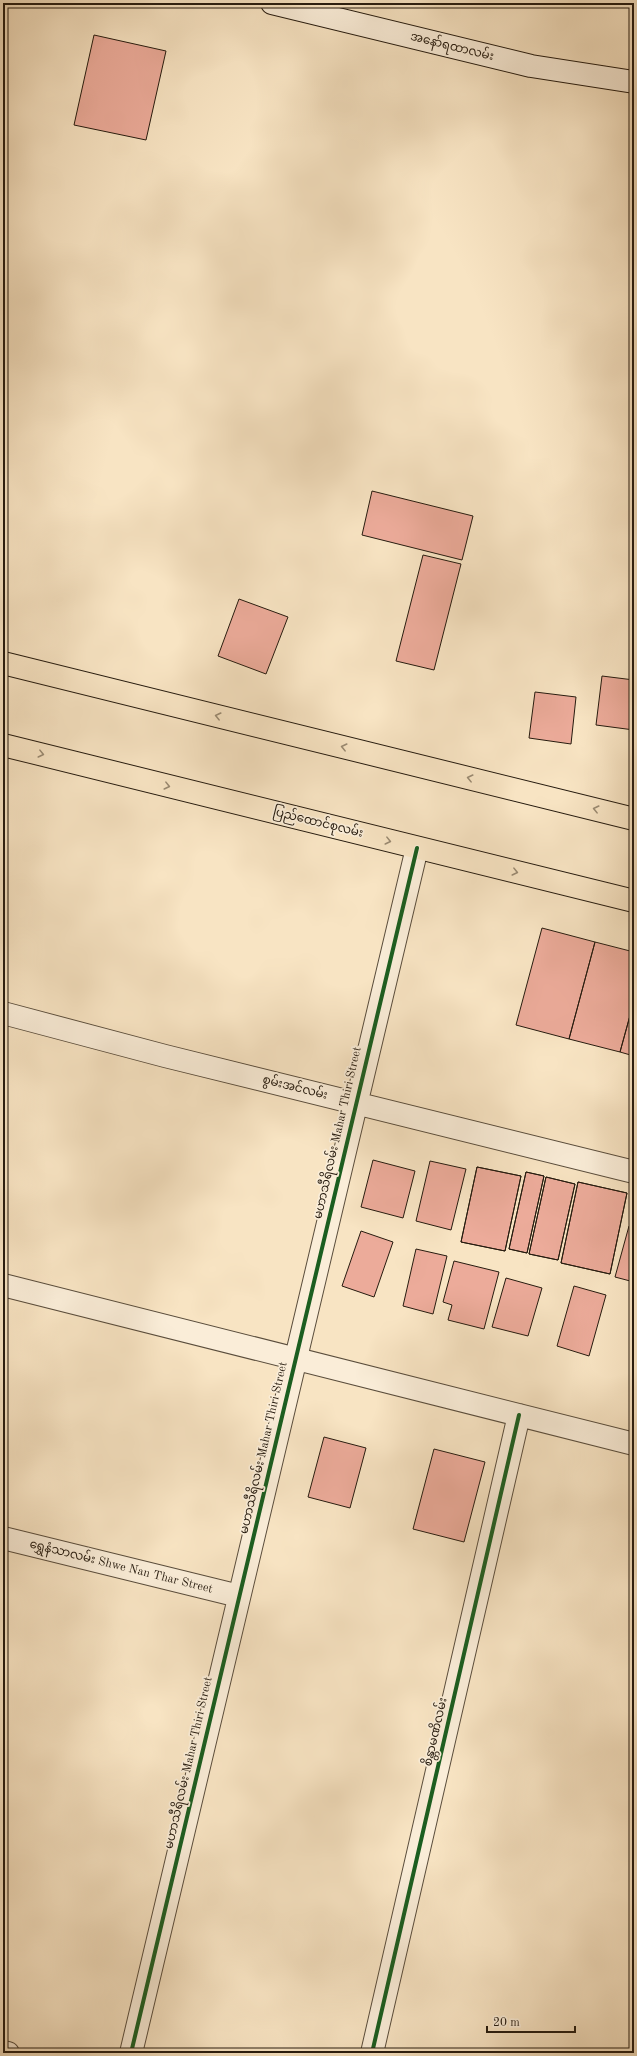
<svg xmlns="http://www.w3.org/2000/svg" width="637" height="2056" viewBox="0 0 637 2056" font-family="'Old Standard TT','Noto Sans Myanmar',serif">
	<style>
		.building { fill: #ecab9a; stroke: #261b0f }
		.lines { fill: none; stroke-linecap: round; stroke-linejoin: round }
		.street-casing { stroke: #5a4d3c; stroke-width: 24 }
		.secondary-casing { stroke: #261b0f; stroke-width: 24 }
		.primary-casing { stroke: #261b0f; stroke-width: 24 }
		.street { stroke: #faedd8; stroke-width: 22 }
		.secondary { stroke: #faedd8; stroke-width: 22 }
		.primary { stroke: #f8e4c3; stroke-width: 22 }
		.cycleway-casing { stroke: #faedd8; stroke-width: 6 }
		.cycleway { stroke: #1b5e20; stroke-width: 4 }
		.oneway { stroke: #9a8a72 }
		.labels { text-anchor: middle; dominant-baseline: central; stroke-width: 3.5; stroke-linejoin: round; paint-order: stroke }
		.street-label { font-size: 12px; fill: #261b0f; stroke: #faedd8 }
	</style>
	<rect width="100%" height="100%" fill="#f8e4c3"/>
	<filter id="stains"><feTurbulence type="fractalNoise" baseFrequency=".005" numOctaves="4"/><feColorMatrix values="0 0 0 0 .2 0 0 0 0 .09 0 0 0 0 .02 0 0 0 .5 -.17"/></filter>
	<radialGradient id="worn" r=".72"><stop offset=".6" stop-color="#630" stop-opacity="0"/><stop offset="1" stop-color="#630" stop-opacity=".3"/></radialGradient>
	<!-- building -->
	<path class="building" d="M94,35L166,51L146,140L74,125Z
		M372,491L473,516L462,560L362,535Z
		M423,555L461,564L434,670L396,661Z
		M239,599L288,617L266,674L218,656Z
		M602,676L634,680V730L596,725Z
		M535,692L576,697L571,744L529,738Z
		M542,928L595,942L569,1039L516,1025Z
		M595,942L634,952V1001L620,1052L569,1039Z
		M634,1001V1056L620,1052Z
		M373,1160L415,1171L403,1218L361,1207Z
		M430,1161L466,1169L451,1230L416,1221Z
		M477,1167L521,1176L505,1251L461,1242Z
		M477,1167L521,1176L505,1251L461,1242Z
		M526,1172L544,1176L527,1253L509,1249Z
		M526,1172L544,1176L527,1253L509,1249Z
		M546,1177L575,1184L558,1260L529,1254Z
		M546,1177L575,1184L558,1260L529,1254Z
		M578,1182L627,1193L610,1274L561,1263Z
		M578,1182L627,1193L610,1274L561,1263Z
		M629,1226L634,1228V1282L615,1277Z
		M361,1231L393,1242L374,1297L342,1286Z
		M416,1249L447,1256L433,1314L403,1306Z
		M454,1261L499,1272L484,1329L448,1320L452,1305L443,1302Z
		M506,1278L542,1288L528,1336L492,1327Z
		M574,1286L606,1295L589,1356L557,1346Z
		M324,1437L366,1448L350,1508L308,1497Z
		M434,1449L485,1462L464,1542L413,1529Z"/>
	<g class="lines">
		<defs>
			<path id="street" d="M3,1013L165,1056L634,1172
				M3,1285L634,1444
				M3,1538L239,1596
				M3,2052L8,2053
				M131,2053L417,848
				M372,2053L519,1415"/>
			<path id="secondary" d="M272,3L531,66L634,82"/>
			<path id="primary" d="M3,663L634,819
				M3,745L634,901"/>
		</defs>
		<!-- street casing -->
		<use href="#street" class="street-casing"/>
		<!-- secondary casing -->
		<use href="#secondary" class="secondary-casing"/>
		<!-- primary casing -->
		<use href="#primary" class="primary-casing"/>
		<!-- street -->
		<use href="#street" class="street"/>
		<!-- secondary -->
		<use href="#secondary" class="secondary"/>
		<!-- primary -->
		<use href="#primary" class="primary"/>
		<defs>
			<path id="cycleway" d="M131,2053L417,848
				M372,2053L519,1415"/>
		</defs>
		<!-- cycleway casing -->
		<use href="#cycleway" class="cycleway-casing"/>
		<!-- cycleway -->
		<use href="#cycleway" class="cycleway"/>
	</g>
	<!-- one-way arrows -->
	<defs><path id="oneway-chevron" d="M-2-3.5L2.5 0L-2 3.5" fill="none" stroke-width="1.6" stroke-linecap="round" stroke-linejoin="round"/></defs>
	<g class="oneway">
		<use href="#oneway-chevron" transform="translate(218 716) rotate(-166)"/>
		<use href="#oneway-chevron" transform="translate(344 747) rotate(-166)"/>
		<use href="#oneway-chevron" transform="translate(41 754) rotate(14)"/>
		<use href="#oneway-chevron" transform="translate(470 778) rotate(-166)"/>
		<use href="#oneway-chevron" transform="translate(167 786) rotate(14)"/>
		<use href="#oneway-chevron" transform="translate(596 809) rotate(-166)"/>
		<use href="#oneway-chevron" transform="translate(388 841) rotate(14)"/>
		<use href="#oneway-chevron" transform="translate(515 872) rotate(14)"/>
	</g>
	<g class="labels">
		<!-- street labels -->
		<g class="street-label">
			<text transform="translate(452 47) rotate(14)">အနော်ရထာလမ်း</text>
			<text transform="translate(318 823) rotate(14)">ပြည်ထောင်စုလမ်း</text>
			<text transform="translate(295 1088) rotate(14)">စွမ်းအင်လမ်း</text>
			<text transform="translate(338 1133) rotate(-77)">မဟာသီရိလမ်း Mahar Thiri Street</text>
			<text transform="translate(264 1448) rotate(-77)">မဟာသီရိလမ်း Mahar Thiri Street</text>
			<text transform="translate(121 1567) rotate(14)">ရွှေနံသာလမ်း Shwe Nan Thar Street</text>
			<text transform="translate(436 1732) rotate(-77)">စိန္တာမဏိလမ်း</text>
			<text transform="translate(189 1763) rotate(-77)">မဟာသီရိလမ်း Mahar Thiri Street</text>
		</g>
	</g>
	<!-- margin -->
	<rect width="637" height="2056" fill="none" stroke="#f8e4c3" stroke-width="16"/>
	<rect x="4" y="4" width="629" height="2048" fill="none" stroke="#261b0f" stroke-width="2"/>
	<rect x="8" y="8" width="621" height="2040" fill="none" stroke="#261b0f"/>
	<!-- scale -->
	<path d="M487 2026v6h88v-6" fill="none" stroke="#261b0f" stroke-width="2"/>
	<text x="493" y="2026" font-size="12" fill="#261b0f" stroke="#faedd8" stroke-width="3" paint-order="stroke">20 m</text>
	<rect width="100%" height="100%" filter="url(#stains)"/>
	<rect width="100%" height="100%" fill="url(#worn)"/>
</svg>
